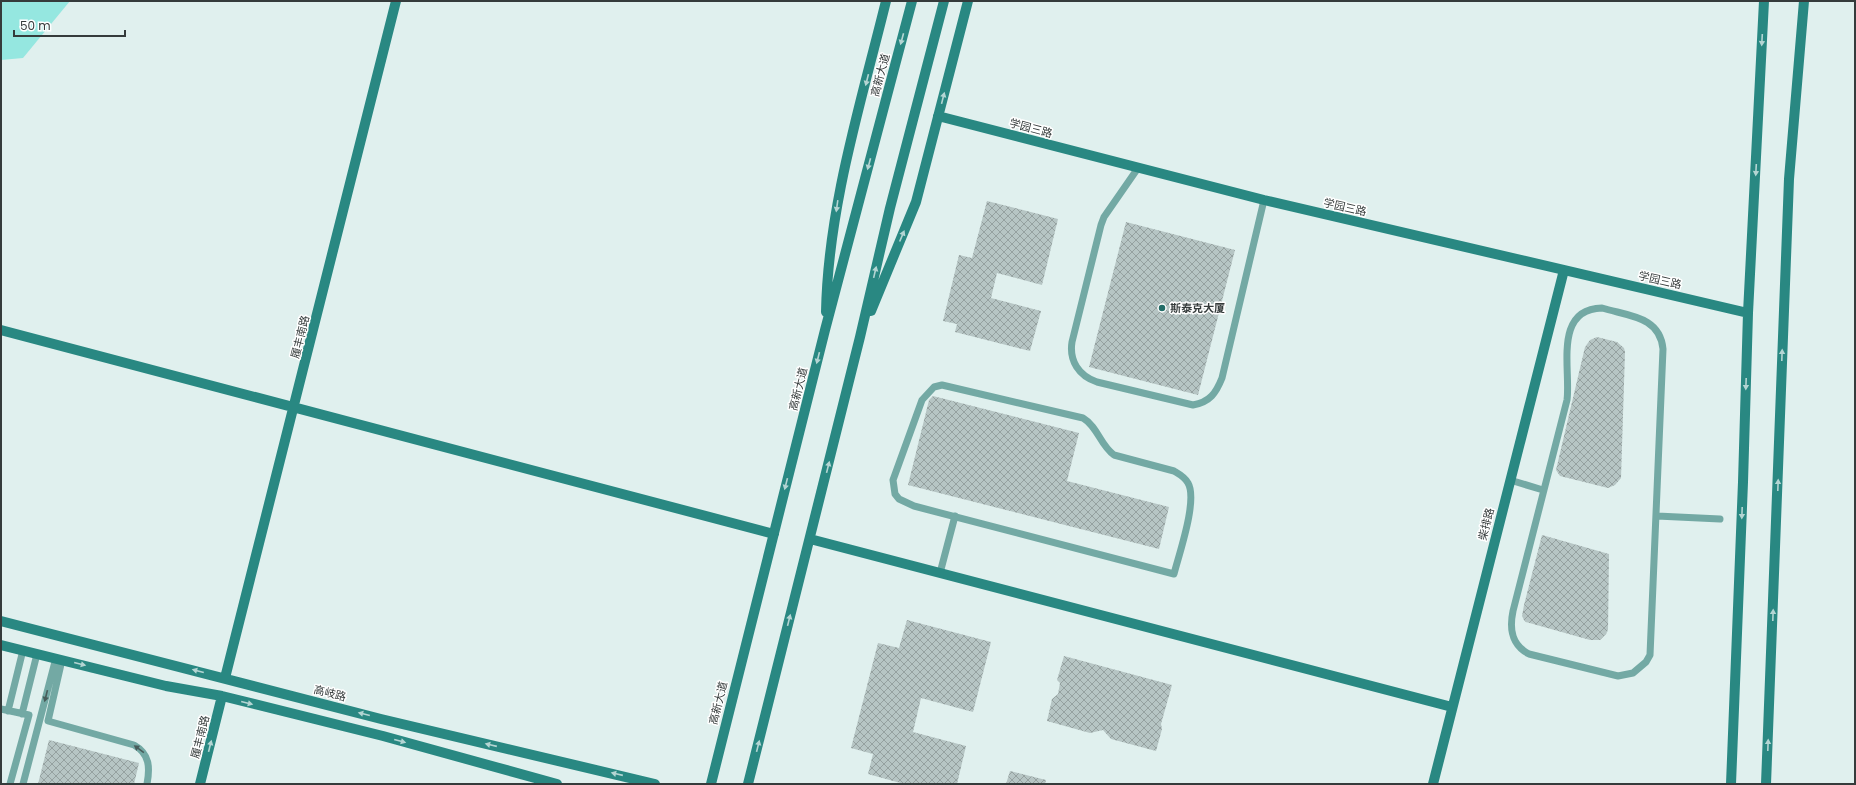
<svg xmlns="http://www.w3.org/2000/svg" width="1856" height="785" viewBox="0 0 1856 785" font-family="Poppins,'Noto Sans SC',sans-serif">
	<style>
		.green { fill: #95e7e0 }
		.building { fill: url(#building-cross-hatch) }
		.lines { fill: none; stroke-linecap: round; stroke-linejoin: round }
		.lane { stroke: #73a9a4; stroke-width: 7 }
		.secondary { stroke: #298882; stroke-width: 10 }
		.oneway { fill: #b4d5d3 }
		.oneway2 { fill: #485c5a }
		.poi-dot { fill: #236d68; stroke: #fff; stroke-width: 1.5 }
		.labels { text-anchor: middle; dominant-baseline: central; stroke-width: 3; stroke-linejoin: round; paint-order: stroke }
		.street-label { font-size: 11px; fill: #353b3b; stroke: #fff }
		.poi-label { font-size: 11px; font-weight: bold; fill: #353b3b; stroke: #fff; text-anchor: start }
	</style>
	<defs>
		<pattern id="building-cross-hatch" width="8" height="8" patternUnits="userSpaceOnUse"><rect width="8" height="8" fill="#b6c5c4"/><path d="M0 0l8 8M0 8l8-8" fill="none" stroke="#95a1a0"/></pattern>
	</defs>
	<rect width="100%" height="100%" fill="#e0f0ee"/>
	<!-- green -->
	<path class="green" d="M1,1H70L23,58L1,60Z"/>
	<!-- building -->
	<path class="building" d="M987,201L1058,219L1042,285L997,273L991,298L1041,311L1030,351L955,332L957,324L943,321L959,255L972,258Z
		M1126,222L1235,250L1198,395L1089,367Z
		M1597,337L1617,342L1624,348L1625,352L1621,478L1615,485L1608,488L1560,476L1556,470L1585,347L1590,340Z
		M933,396L1079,433L1067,481L1169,507L1159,549L908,485L929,400Z
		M1542,535L1609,554L1608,630L1606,634L1600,640H1590L1526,622L1524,620L1522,616L1524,605Z
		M907,620L991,642L973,712L921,698L913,732L966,746L957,784H904L868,774L873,754L851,748L878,643L899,648Z
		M1064,656L1172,685L1161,724L1162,729L1156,751L1111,739L1103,730L1090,733L1047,721L1052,699L1058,694L1060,683L1057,680Z
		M49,740L139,763L134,784H38Z
		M1010,771L1046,780L1045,784H1006Z"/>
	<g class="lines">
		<!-- lane -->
		<path class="lane" d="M1138,168L1104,217L1101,225L1072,342C1069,361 1079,376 1097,382L1193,405C1210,402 1216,393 1222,378L1264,200
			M1602,308C1628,316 1660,316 1663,349L1650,655L1646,662L1633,673L1618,676L1529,654C1512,645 1509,630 1513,611L1567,400C1571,370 1553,309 1602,308Z
			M942,385L1083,418C1098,427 1100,445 1114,455L1174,471C1179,474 1185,477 1188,483C1198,500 1179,554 1174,574L914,506L899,499L895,494L893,480L922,400L934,387Z
			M1510,480L1543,490
			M1657,516L1720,519
			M940,573L955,516
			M62,660L48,721L134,745C150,754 150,768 147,784
			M1,709L29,715L10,784
			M8,711L23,650
			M22,714L37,654
			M23,784L56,658"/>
		<!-- secondary -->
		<path class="secondary" d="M938,116L1264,200L1748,313
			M871,311L916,202L968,1
			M826,312C828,207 861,103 886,1
			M1,330L774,534
			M810,539L1452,707
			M1,621L381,719L655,784
			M1,645L166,686L222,696L383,736L557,784
			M225,678L396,1
			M200,784L222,696
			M711,784L825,330L912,1
			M748,784L860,337L890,208L944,1
			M1433,784L1564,270
			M1731,784L1743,482L1748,313L1764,1
			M1766,784L1789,179L1804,1"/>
	</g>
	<!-- one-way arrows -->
	<defs><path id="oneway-solid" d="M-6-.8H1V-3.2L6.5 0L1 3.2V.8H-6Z"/></defs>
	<g class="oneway">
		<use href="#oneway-solid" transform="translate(902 39) rotate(105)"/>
		<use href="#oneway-solid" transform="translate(1762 40) rotate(93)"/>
		<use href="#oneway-solid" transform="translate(867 80) rotate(104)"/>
		<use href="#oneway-solid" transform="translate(943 98) rotate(-76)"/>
		<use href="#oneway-solid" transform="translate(869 164) rotate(105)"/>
		<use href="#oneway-solid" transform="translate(1756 170) rotate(93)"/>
		<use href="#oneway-solid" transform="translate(837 206) rotate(98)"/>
		<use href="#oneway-solid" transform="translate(902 236) rotate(-67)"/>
		<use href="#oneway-solid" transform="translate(875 272) rotate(-77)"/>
		<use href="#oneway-solid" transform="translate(1782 355) rotate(-88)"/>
		<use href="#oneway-solid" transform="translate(818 358) rotate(104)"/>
		<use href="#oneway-solid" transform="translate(1746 384) rotate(92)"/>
		<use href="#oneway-solid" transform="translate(828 467) rotate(-76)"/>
		<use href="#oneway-solid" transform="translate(786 484) rotate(104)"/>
		<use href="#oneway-solid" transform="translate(1778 485) rotate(-88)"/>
		<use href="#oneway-solid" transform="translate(1742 513) rotate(92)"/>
		<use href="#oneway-solid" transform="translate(1773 615) rotate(-88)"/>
		<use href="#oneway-solid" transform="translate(789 620) rotate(-76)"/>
		<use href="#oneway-solid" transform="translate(80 664) rotate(14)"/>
		<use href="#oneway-solid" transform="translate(198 671) rotate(-165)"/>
		<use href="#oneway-solid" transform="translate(247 703) rotate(14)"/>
		<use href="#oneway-solid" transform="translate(364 714) rotate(-166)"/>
		<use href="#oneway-solid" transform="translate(400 741) rotate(15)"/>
		<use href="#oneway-solid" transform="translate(491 745) rotate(-167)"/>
		<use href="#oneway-solid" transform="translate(1768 745) rotate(-88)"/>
		<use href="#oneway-solid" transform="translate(210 746) rotate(-76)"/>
		<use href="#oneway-solid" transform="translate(758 746) rotate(-76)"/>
		<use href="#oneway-solid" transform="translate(617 774) rotate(-167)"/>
	</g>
	<g class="oneway2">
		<use href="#oneway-solid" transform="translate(46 696) rotate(104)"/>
		<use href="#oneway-solid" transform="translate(139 749) rotate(-144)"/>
	</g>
	<!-- markers -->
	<circle class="poi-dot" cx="1162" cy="308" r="4"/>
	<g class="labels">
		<!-- street labels -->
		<g class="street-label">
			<text transform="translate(880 75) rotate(-75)">高新大道</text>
			<text transform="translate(1031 128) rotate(15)">学园三路</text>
			<text transform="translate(1345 207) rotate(13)">学园三路</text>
			<text transform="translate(1660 280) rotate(13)">学园三路</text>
			<text transform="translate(300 337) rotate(-76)">履丰南路</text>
			<text transform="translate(798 389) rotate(-76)">高新大道</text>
			<text transform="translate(1486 524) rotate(-76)">柴排路</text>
			<text transform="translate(330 693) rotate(14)">高岐路</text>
			<text transform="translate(718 703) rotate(-76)">高新大道</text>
			<text transform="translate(200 737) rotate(-76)">履丰南路</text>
		</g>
		<!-- poi labels -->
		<g class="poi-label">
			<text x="1170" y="308">斯泰克大厦</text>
		</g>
	</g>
	<!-- border -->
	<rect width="1856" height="785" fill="none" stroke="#353b3b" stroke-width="4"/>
	<!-- scale -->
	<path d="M14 30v6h111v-6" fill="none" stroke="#353b3b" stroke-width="2"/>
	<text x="20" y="30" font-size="12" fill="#353b3b" stroke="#ffffff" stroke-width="3" paint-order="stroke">50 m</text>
</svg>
